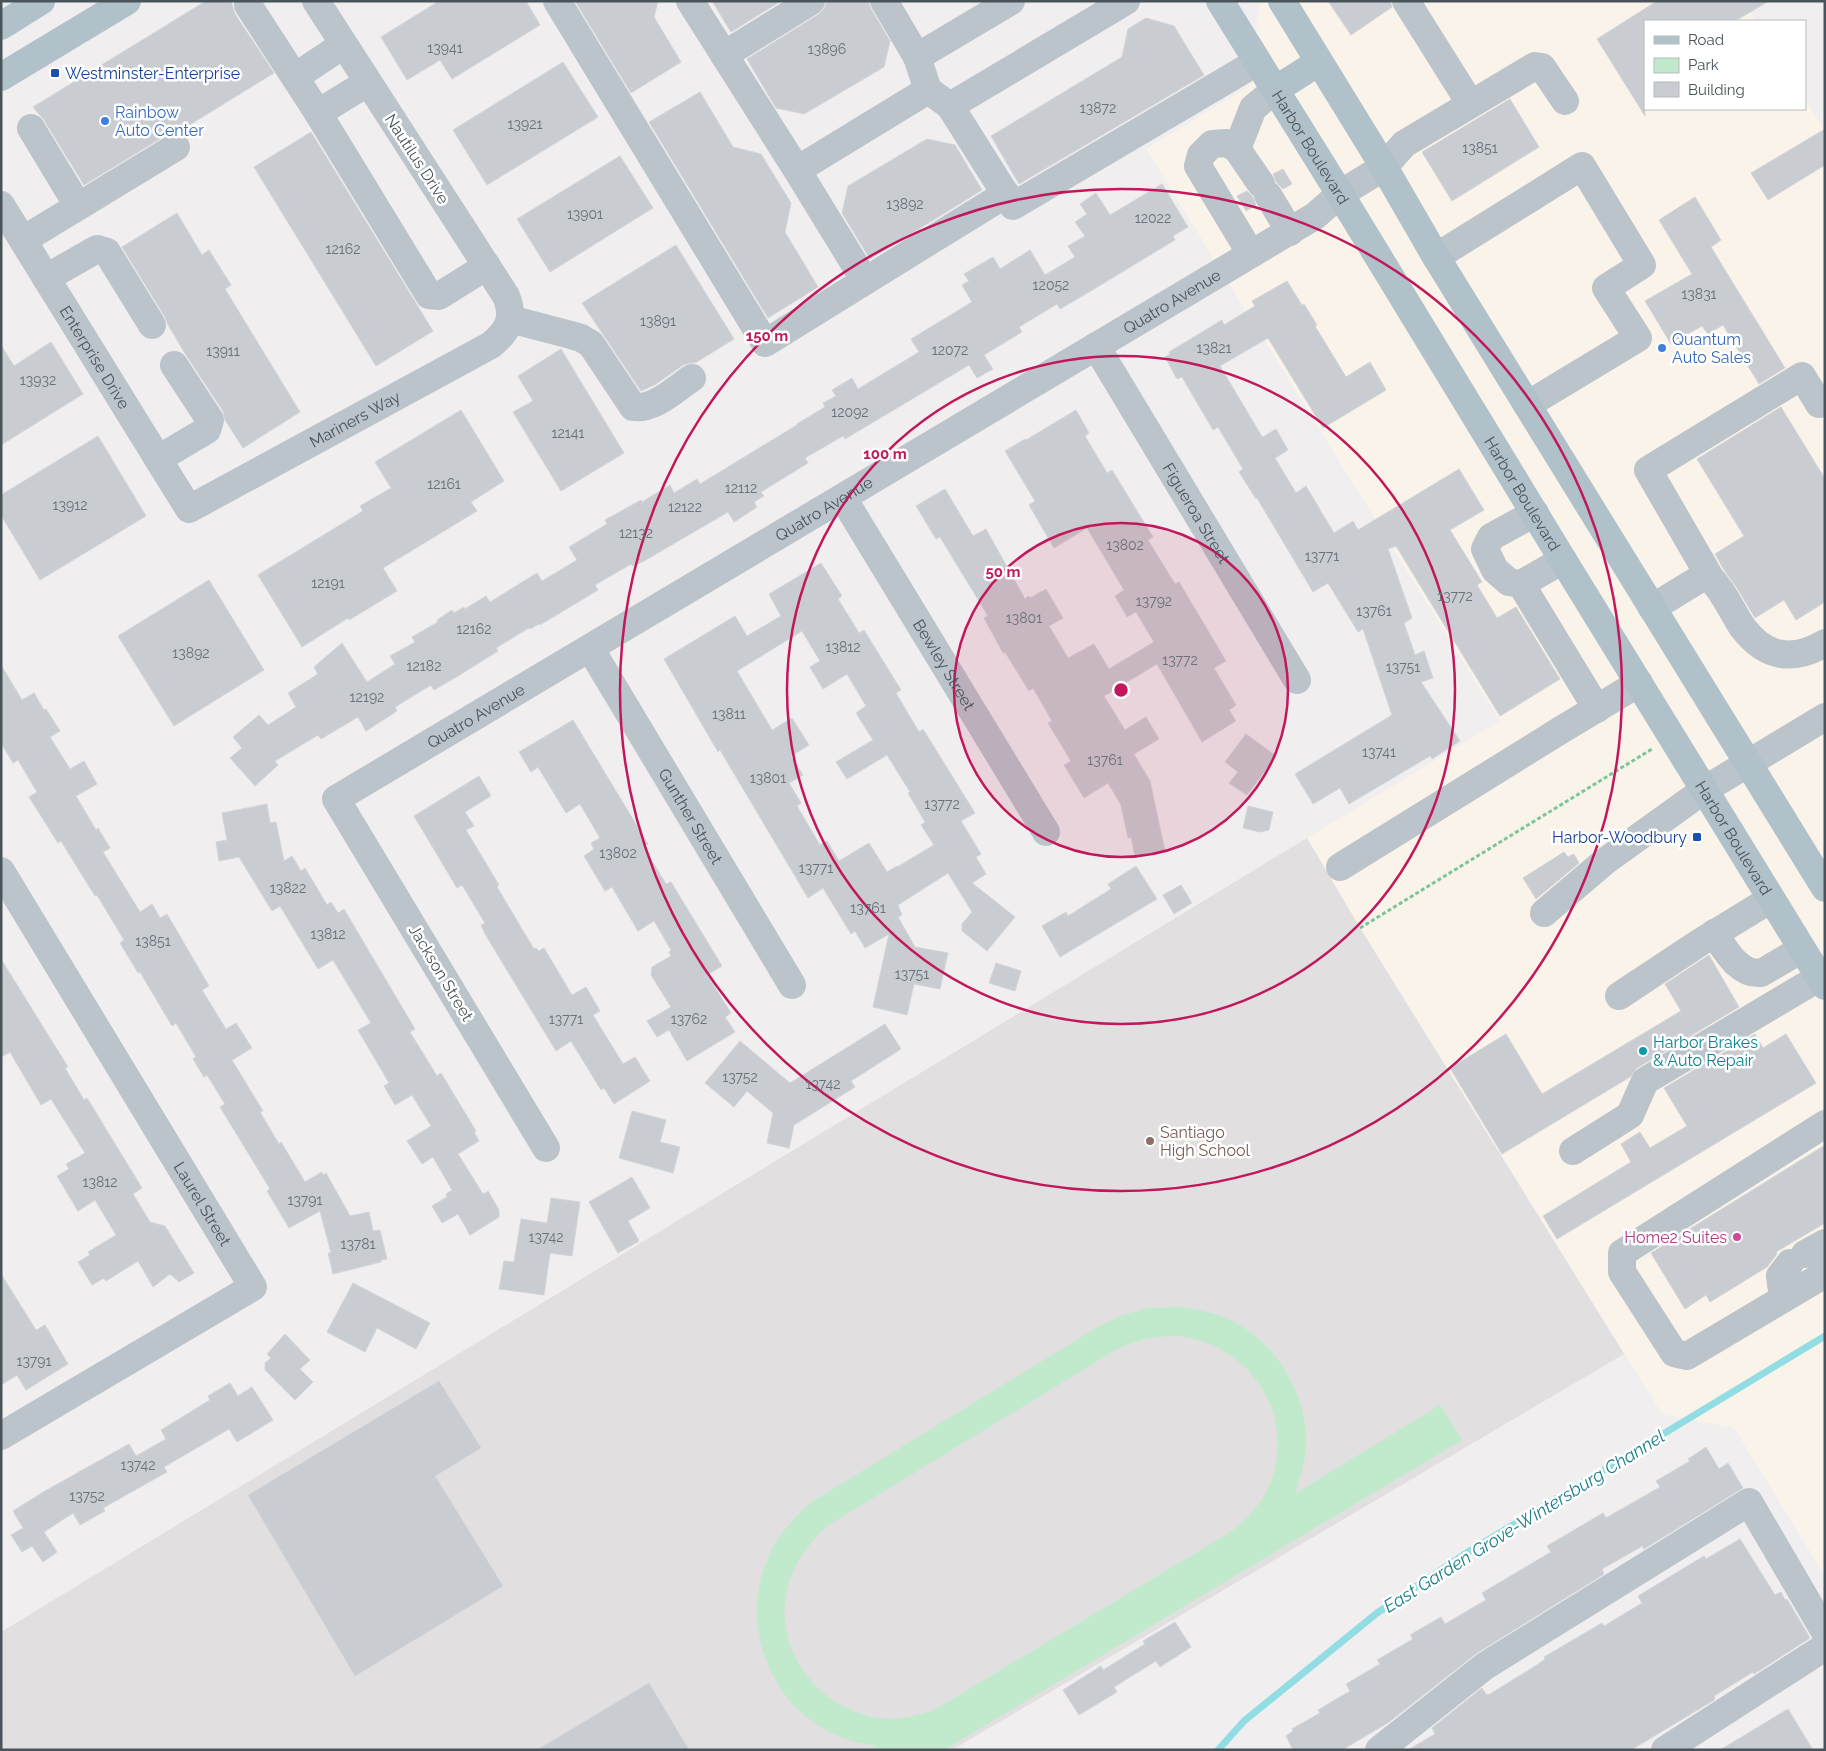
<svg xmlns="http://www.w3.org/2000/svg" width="1826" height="1751" viewBox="0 0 1826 1751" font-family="Raleway,sans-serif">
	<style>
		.commercial { fill: #faf3e9 }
		.education { fill: #e1dfe0 }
		.green { fill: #c0eacb; fill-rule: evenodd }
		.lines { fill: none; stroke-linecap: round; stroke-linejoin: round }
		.stream { stroke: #91dde3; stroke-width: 7 }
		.building { fill: #c9ccd0; stroke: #d3d5d9; fill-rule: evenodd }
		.path { stroke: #7cc597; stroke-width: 3; stroke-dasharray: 4 2.5; stroke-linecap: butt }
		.minor { stroke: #bbc4ca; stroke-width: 28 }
		.major { stroke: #b0c1ca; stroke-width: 28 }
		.ring { fill: none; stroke: #c2185b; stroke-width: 2.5 }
		.transit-dot { fill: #1a4fb4; stroke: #fff; stroke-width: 2 }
		.shop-dot { fill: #3f7fe0; stroke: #fff; stroke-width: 2 }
		.culture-dot { fill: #0f9aa8; stroke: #fff; stroke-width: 2 }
		.education-dot { fill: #8d6e63; stroke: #fff; stroke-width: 2 }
		.hotel-dot { fill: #d1479c; stroke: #fff; stroke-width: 2 }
		.labels { text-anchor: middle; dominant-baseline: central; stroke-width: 5; stroke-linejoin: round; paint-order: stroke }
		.number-label { font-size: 14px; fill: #687278 }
		.transit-label { font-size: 16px; fill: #164399; stroke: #fff; text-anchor: start }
		.shop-label { font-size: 16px; fill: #366cbe; stroke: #fff; text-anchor: start }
		.street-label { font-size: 16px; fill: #48545a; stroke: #fff }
		.culture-label { font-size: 16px; fill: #0d838f; stroke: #fff; text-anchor: start }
		.education-label { font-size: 16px; fill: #785e54; stroke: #fff; text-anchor: start }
		.hotel-label { font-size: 16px; fill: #b23c85; stroke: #fff; text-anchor: end }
		.water-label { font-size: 18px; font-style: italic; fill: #197e86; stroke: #fff }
		.centre { fill: #c2185b; stroke: #fff; stroke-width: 2.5 }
		.ring-label { font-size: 15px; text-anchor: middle; font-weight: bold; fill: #c2185b; stroke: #fff; stroke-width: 5; stroke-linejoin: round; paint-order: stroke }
	</style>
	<rect width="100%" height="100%" fill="#f0eeee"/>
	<!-- commercial -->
	<path class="commercial" d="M1260,1H1743L1756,21H1645V109H1805V99L1825,131V1576L1734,1428L1662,1414L1360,928L1307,838L1500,721L1146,149L1249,86Z"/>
	<!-- education -->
	<path class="education" d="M1307,838L1360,928L1624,1354L952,1750H1V1632Z"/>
	<!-- green -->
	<path class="green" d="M1181,1307C1196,1309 1211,1312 1226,1318C1275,1339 1309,1395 1306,1448C1305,1464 1299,1478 1296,1493L1440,1405L1462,1440L944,1750H871L877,1746C865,1744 852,1742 840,1737C825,1730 808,1720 796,1708C759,1669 746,1610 767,1560C776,1537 792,1520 810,1503L1101,1325L1123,1315L1148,1308ZM1179,1336C1282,1350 1315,1476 1227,1534L934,1710C920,1714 907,1718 893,1719C827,1719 772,1655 787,1590C793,1564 808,1544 827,1526L1114,1351C1138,1339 1153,1336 1179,1336Z"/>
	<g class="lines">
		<!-- stream -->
		<path class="stream" d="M1218,1750L1244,1721L1377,1613L1465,1554L1825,1336"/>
	</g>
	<!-- building -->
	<path class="building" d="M206,1H231L235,14L274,73L178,132L168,134L84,185L44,120L33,107Z
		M439,1H526L540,25L452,79L440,60L407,80L381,37Z
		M575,1H658L654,17L681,62L631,93Z
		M712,1H781L731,32Z
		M827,1H868L871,9L890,41L884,67L804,114L776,108L747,59L819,14L824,9Z
		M1328,1H1390L1392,7L1351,35Z
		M1657,1H1769L1735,21H1645V116L1597,39Z
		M1146,18L1174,26L1204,75L1019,184L991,136L1122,57L1128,29Z
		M563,62L598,117L487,185L453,130Z
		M700,92L733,147L761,154L791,203L785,232L818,287L768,318L649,122Z
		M1510,99L1539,147L1452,201L1422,152Z
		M1825,129V165L1768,200L1751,173Z
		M311,132L433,331L376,366L254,167Z
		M927,139L955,145L982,190L870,259L842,213L848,186Z
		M620,156L653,208L550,272L517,219Z
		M1283,169L1292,184L1283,189L1276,182L1273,174Z
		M1162,184L1188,227L1173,236L1175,240L1094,289L1060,309L1057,304L1019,327L1022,332L984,355L993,369L977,378L969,365L845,439L843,436L805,458L808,463L761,492L764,496L754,502L757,507L734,522L728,512L644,561L635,565L632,566L631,564L595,585L598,590L540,625L539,624L530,629L529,628L496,648L498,651L458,676L434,690L431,685L395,707L397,711L366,731L358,717L321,739L318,735L275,761L278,765L255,786L230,758L242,748L233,737L259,715L268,725L296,707L288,693L318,674L314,667L342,643L367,682L395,664L390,656L415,642L412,637L438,622L437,620L452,610L454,613L464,607L465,609L486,596L490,602L537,573L542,581L577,560L569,547L607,524L605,520L641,500L642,502L670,485L674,493L697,479L700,484L797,425V424L825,407L823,403L836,396L832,390L852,378L858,389L919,352L911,339L972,302L962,285L969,281L964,274L993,257L1000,269L1030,250L1045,275L1075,257L1068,246L1085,236L1075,222L1087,214L1080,204L1096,193L1110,215Z
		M1247,191L1253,197L1256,205L1246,211L1237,196Z
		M1695,197L1721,240L1711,247L1785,368L1759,384L1723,325L1708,334L1702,326L1671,344L1645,301L1692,274L1659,220Z
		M177,213L202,255L209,250L231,285L225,289L300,412L243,448L225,420L223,411L186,355L168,325L165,317L122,247Z
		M676,245L734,339L695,363H690L683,365L656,384L641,391L582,303Z
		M1287,281L1302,305L1304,304L1317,325L1315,326L1346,377L1370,362L1386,390L1323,428L1268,338L1220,366L1261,435L1263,437L1276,429L1288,450L1275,458L1296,493L1306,486L1334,533L1353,521L1358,530L1459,469L1484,510L1450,530L1482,582L1477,585L1497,618L1516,607L1560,679L1500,716L1396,546L1388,549L1412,618L1404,623L1415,655L1424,651L1433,678L1421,682L1460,741L1432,759L1430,756L1349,804L1340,788L1313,804L1295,774L1392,715L1363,629L1358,632L1328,583L1313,592L1257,498L1256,499L1239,472L1243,469L1218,427L1213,430L1182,377L1177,379L1165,357L1170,354L1169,352L1222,320L1224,325L1255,306L1252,301Z
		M51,342L83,394L1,445V345L14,366Z
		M561,349L624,453L561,491L513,412L533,401L518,376Z
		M1781,407L1825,479V602L1796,620L1784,600L1755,618L1737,588L1724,570L1715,554L1744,536L1697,459Z
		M461,410L504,481L471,502L477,511L383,568L397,591L349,620L348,618L302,647L258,575L363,511L360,506L391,488L375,462Z
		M1076,410L1089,433L1085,436L1107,473L1112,470L1153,537L1148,540L1175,584L1179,582L1226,661L1214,668L1236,705L1229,710L1236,721L1202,742L1157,664L1104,696L1125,730L1146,717L1159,739L1134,754L1150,781L1165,851L1135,857L1131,837L1128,838L1121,805L1108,783L1084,798L1064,765L1071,761L1048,723L1052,721L1033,688L1029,691L1005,652L1003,653L984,618L988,616L940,537L936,539L916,506L945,489L973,536L986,529L1025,599L1029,596L1030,598L1046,589L1063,618L1049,626L1068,658L1094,644L1109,669L1154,642L1136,612L1127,617L1115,596L1124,590L1087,528L1054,548L1029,505L1035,501L1005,451L1025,439L1026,440Z
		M98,436L146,516L40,580L1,515V495Z
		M821,563L842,596L838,599L859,633L864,630L901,690L896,693L919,732L923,729L975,813L961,821L981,854L976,857L986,874L972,883L1015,917L987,951L962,931V924L972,912L948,873L898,905L902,915L898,917L915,947L948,953L940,989L914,984L907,1015L873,1007L889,934L865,948L855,931L851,934L823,888L808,898L720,750L718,752L664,659L735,616L747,636L781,616L769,594ZM802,631L820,661L810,667L823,689L847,674L866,706L856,713L873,740L836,762L847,779L887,755L910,792L908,793L925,822L921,825L934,845L897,867V866L887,872L869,843L839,861L827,841L820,845L797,806L801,803L789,783L803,775L791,756L809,745L792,718L772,730L737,671Z
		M209,580L264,670L174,726L118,636Z
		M1,665L22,700L34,693L44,710L46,709L60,731L50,737L70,769L84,761L97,784L76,796L96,830L98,828L110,848L103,852L140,912L152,904L160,918L167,914L209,986L202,990L226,1029L236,1023L252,1048L232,1060L263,1111L260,1112L279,1144L281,1142L305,1182L322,1172L323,1175L326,1173L350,1216L369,1212L373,1231L380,1230L387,1259L381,1260V1262L333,1274L328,1253H331L320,1211L289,1228L267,1191L270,1189L220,1107L225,1104L207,1075L204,1077L193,1059L196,1057L176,1023L172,1026L140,972L138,973L120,943L124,940L97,895L95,896L61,841L58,843L29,797L37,792L18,760L13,763L1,743Z
		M573,720L648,844L643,846L666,884L671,882L722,966L707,975L731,1013L725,1017L735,1032L687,1061L669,1030L657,1037L647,1021L671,1007L651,975L652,967L671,956L669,952L671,950L654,921L638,931L612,887L605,891L584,856L594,849L591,843L600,838L580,804L566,813L538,767L531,772L519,752Z
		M1246,734L1276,756L1247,795L1229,783L1238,772L1225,762Z
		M479,776L491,796L465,812L474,826L466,830L499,885L497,887L534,949L536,948L539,951L544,948L572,995L586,987L600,1011L593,1015L623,1064L635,1057L650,1081L614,1104L604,1088L601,1090L571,1041L556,1051L485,934L481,925L485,923L462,885L457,888L414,816Z
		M267,804L270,823L276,822L284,861L292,856L301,871L305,868L327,905L331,902L338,913L344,909L415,1029L410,1032L437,1076L441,1073L476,1131L474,1132L479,1141L458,1154L483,1194L488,1191L499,1210V1217L470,1235L458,1214L442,1223L432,1206L447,1197L446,1194L452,1190L433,1157L422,1164L407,1141L431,1126L412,1095L395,1105L384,1086L389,1083L358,1030L371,1023L333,960L318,969L280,906L272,911L239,857L219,861L216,842L227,840L222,813Z
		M1248,806L1273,812L1269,830L1260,832L1243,828Z
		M1564,852L1568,857L1574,854L1579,863L1536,899L1523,878Z
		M1136,866L1157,899L1060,957L1042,926L1066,912L1068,916L1111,889L1108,884Z
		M1181,885L1192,903L1174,914L1163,895Z
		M1709,955L1739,1007L1637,1068L1630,1077L1502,1154L1450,1068L1506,1034L1542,1094L1681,1011L1665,984Z
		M1,959L68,1067L65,1068L84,1100L87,1098L92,1106L142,1188L133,1194L150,1222L165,1226L194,1273L179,1282L170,1274L153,1287L138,1261L106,1281L104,1278L92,1285L78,1262L90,1255L88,1252L116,1235L95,1200L78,1211L57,1176L69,1169L66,1164L85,1153L51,1099L41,1105L10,1052L1,1057Z
		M996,963L1021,971L1015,991L989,983Z
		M885,1024L901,1049L851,1081L855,1087L794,1125L789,1148L767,1143L773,1113L747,1091L734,1107L705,1083L740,1041L790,1083Z
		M1755,1034L1763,1048L1786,1034L1816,1083L1557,1239L1543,1216L1631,1162L1621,1144L1640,1132L1650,1148L1687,1126L1664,1088Z
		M632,1111L666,1120L660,1142L680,1147L673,1173L619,1158Z
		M1825,1145V1223L1776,1252L1777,1254L1767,1267L1710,1302L1706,1295L1685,1309L1651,1253Z
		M632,1177L650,1208L628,1221L639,1241L618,1253L589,1202Z
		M551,1198L580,1202L572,1256L550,1253L544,1295L499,1289L504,1261L514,1262L521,1219L547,1223Z
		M1,1274L36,1330L45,1325L68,1364L26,1390L17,1375L1,1385Z
		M353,1283L430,1323L416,1349L377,1328L365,1352L327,1332Z
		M285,1334L310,1360L300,1369L313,1382L295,1400L265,1370V1363L271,1358L267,1354Z
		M439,1381L481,1448L435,1476L503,1586L355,1676L248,1495Z
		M230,1383L238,1396L252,1387L273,1420L237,1442L229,1429L164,1467L167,1472L103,1508L105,1511L80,1525L73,1513L44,1532L57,1552L43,1562L32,1546L22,1552L11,1535L23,1528L13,1511L45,1491L129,1444L136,1456L166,1439L161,1430L210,1400L208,1396Z
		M1706,1447L1719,1469L1728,1463L1743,1488L1644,1549L1642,1546L1639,1548L1602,1569L1604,1574L1477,1653L1389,1722L1342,1750H1293L1286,1736L1293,1731L1292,1729L1320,1713L1318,1710L1350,1691L1346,1684L1380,1664L1377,1660L1413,1639L1410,1635L1441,1617L1445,1624L1486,1600L1482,1593L1551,1552L1547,1546L1603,1513L1606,1518L1660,1487L1656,1481L1690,1461L1688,1459Z
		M1740,1539L1775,1595L1781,1592L1785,1600L1787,1599L1810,1638L1754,1674L1753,1672L1714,1696L1715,1699L1714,1700L1631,1750H1408L1435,1734L1432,1728L1482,1688L1486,1694L1488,1695L1498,1689L1537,1665L1545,1659L1544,1657L1602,1623L1604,1626L1642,1603L1638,1596L1704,1556L1706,1559Z
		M1175,1622L1191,1647L1160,1667L1156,1661L1114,1687L1117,1692L1079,1715L1063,1690L1101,1666L1103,1670L1145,1644L1143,1641Z
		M649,1683L689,1750H537Z
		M1788,1709L1813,1750H1720Z"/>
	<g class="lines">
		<!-- path -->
		<path class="path" d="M1360,928L1652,749"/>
		<!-- minor -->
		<g class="minor">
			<path d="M557,1L765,343L865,281"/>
			<path d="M690,1L797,170"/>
			<path d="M884,1L917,57"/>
			<path d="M1011,1L917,57L928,90L950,106L1013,206L1257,62"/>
			<path d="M1406,1L1470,103"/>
			<path d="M248,5L318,113"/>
			<path d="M724,55L811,1"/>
			<path d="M295,77L343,45"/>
			<path d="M367,83L318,113L429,295L439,296L487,266"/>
			<path d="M928,90L797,170L865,281L1006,194"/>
			<path d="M950,106L1126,1"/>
			<path d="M31,128L78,206"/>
			<path d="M1237,149L1253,108L1275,90"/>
			<path d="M1268,195L1290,232"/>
			<path id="s1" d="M1,205L189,509L491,345C509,330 515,318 506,296L316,1"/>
			<path d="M23,240L176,147"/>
			<path d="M1251,254L1198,166L1201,155L1212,144L1227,143L1237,149L1261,184"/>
			<path d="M1436,257L1582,166L1642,265L1606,288L1638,338L1527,405"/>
			<path d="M46,278L97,249L107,252L152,325"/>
			<path d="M510,319L571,335L581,338L591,344L633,407C654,410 675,389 692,378"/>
			<path id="s2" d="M1096,346L1297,680"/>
			<path d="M158,459L207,430L210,420L174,365"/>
			<path id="s3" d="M843,498L1046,832"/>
			<path d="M1535,513L1491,537L1485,549L1495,570L1509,582L1521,584L1563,560"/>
			<path d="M1711,579L1648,470L1802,376L1819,404L1825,401"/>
			<path d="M1521,584L1597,709"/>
			<path d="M1652,608L1701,578L1711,579C1725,593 1732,612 1743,628C1766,658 1793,662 1825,643"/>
			<path id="s4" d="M590,648L792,985"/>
			<path d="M1340,867L1561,730L1639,683"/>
			<path id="s5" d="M1,871L253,1287L1,1436"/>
			<path d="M1544,913L1604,862L1704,790L1825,717"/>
			<path d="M1714,933C1725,949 1738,975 1761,973L1802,949"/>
			<path d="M1619,996L1699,943L1771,899"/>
			<path d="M1825,1124L1622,1253V1272L1674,1353L1687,1356L1825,1274"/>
			<path id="s6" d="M546,1148L336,799L1315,216L1340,194L1384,167L1404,144L1535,66L1542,67L1565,101"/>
			<path d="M1573,1151L1630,1115L1645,1081L1820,977"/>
			<path d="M1805,1254L1825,1243"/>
			<path d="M1783,1298L1780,1276L1790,1263"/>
			<path d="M1379,1750L1485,1666L1749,1502L1825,1632"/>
			<path d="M1665,1750L1825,1647"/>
		</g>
		<!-- major -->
		<g class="major">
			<path id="s7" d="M1220,1L1340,194L1563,560L1825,986"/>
			<path d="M1282,1L1384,167L1436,257L1825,888"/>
			<path d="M1,26L41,1"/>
			<path d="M1,77L127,1"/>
			<path d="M1275,90L1319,62"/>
		</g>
	</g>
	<!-- distance rings -->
	<circle cx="1121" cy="690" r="167" fill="#c2185b" fill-opacity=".12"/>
	<g class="ring">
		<circle cx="1121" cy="690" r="167"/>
		<circle cx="1121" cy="690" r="334"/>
		<circle cx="1121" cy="690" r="501"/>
	</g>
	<!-- markers -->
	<g class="transit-dot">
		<rect x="50" y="68" width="10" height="10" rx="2.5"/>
		<rect x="1692" y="832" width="10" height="10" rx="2.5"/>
	</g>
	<g class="shop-dot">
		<circle cx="105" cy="121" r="5"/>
		<circle cx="1662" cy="348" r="5"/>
	</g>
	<circle class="culture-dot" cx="1643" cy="1051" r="5"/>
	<circle class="education-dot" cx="1150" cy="1141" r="5"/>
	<circle class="hotel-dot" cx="1737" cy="1237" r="5"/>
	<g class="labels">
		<!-- number labels -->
		<g class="number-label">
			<text x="445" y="48">13941</text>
			<text x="827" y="49">13896</text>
			<text x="1098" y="108">13872</text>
			<text x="525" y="124">13921</text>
			<text x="1480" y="148">13851</text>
			<text x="905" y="204">13892</text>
			<text x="585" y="214">13901</text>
			<text x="1153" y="218">12022</text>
			<text x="343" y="249">12162</text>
			<text x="1051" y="285">12052</text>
			<text x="1699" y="294">13831</text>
			<text x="658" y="321">13891</text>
			<text x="1214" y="348">13821</text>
			<text x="950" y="350">12072</text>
			<text x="223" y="351">13911</text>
			<text x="38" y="380">13932</text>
			<text x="850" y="412">12092</text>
			<text x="568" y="433">12141</text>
			<text x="444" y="484">12161</text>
			<text x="741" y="488">12112</text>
			<text x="70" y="505">13912</text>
			<text x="685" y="507">12122</text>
			<text x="636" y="533">12132</text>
			<text x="1125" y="545">13802</text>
			<text x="1322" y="556">13771</text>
			<text x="328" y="583">12191</text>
			<text x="1455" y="596">13772</text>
			<text x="1154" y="601">13792</text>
			<text x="1374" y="611">13761</text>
			<text x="1024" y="618">13801</text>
			<text x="474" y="629">12162</text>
			<text x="843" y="647">13812</text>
			<text x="191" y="653">13892</text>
			<text x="1180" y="660">13772</text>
			<text x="424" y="666">12182</text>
			<text x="1403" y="667">13751</text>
			<text x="367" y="697">12192</text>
			<text x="729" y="714">13811</text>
			<text x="1379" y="752">13741</text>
			<text x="1105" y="760">13761</text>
			<text x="768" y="778">13801</text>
			<text x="942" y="804">13772</text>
			<text x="618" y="853">13802</text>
			<text x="816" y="868">13771</text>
			<text x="288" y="888">13822</text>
			<text x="868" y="908">13761</text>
			<text x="328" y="934">13812</text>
			<text x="153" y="941">13851</text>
			<text x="912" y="974">13751</text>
			<text x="566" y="1019">13771</text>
			<text x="689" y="1019">13762</text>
			<text x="740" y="1077">13752</text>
			<text x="823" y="1084">13742</text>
			<text x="100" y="1182">13812</text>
			<text x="305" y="1200">13791</text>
			<text x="546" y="1237">13742</text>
			<text x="358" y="1244">13781</text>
			<text x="34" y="1361">13791</text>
			<text x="138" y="1465">13742</text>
			<text x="87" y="1496">13752</text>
		</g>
		<!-- transit labels -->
		<g class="transit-label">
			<text x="65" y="73">Westminster-Enterprise</text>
			<text x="1687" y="837" text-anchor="end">Harbor-Woodbury</text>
		</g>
		<!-- shop labels -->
		<g class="shop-label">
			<text x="115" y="112">Rainbow<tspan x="115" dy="18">Auto Center</tspan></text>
			<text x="1672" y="339">Quantum<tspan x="1672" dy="18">Auto Sales</tspan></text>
		</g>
		<!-- street labels -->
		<g class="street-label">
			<text stroke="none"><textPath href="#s7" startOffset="172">Harbor Boulevard</textPath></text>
			<text transform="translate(417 159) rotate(57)">Nautilus Drive</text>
			<text stroke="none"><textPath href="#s6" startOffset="1380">Quatro Avenue</textPath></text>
			<text stroke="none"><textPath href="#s1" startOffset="179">Enterprise Drive</textPath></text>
			<text stroke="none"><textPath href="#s1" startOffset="546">Mariners Way</textPath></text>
			<text stroke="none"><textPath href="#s7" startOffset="578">Harbor Boulevard</textPath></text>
			<text stroke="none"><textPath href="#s6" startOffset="975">Quatro Avenue</textPath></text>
			<text stroke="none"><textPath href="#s2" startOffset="195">Figueroa Street</textPath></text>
			<text stroke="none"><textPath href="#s3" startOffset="195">Bewley Street</textPath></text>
			<text stroke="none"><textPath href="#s6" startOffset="570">Quatro Avenue</textPath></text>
			<text stroke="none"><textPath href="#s4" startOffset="196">Gunther Street</textPath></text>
			<text stroke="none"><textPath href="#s7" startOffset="982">Harbor Boulevard</textPath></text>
			<text transform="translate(441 973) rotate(59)">Jackson Street</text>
			<text stroke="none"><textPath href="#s5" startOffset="389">Laurel Street</textPath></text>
		</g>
		<!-- culture labels -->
		<g class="culture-label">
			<text x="1653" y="1042">Harbor Brakes<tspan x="1653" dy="18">&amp; Auto Repair</tspan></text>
		</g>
		<!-- education labels -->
		<g class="education-label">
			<text x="1160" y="1132">Santiago<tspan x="1160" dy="18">High School</tspan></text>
		</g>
		<!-- hotel labels -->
		<g class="hotel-label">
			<text x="1727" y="1237">Home2 Suites</text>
		</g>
		<!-- water labels -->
		<g class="water-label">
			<text transform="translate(1524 1521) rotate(-32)">East Garden Grove-Wintersburg Channel</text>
		</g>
	</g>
	<circle cx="1121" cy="690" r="8" class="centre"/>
	<g class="ring-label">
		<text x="767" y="341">150 m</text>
		<text x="885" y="459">100 m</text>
		<text x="1003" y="577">50 m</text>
	</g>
	<!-- border -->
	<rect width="1826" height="1751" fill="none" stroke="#48545a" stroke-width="5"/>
	<!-- legend -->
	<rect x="1644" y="20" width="162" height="90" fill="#ffffff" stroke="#b6bbbd"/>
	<rect x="1654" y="36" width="25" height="8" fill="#b0c1ca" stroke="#b6bbbd"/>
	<text x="1688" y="45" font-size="15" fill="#48545a">Road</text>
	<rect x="1654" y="58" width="25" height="15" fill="#c0eacb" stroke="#b6bbbd"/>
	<text x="1688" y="70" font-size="15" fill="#48545a">Park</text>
	<rect x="1654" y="82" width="25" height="15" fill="#c9ccd0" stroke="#b6bbbd"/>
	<text x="1688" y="95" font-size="15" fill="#48545a">Building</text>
</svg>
